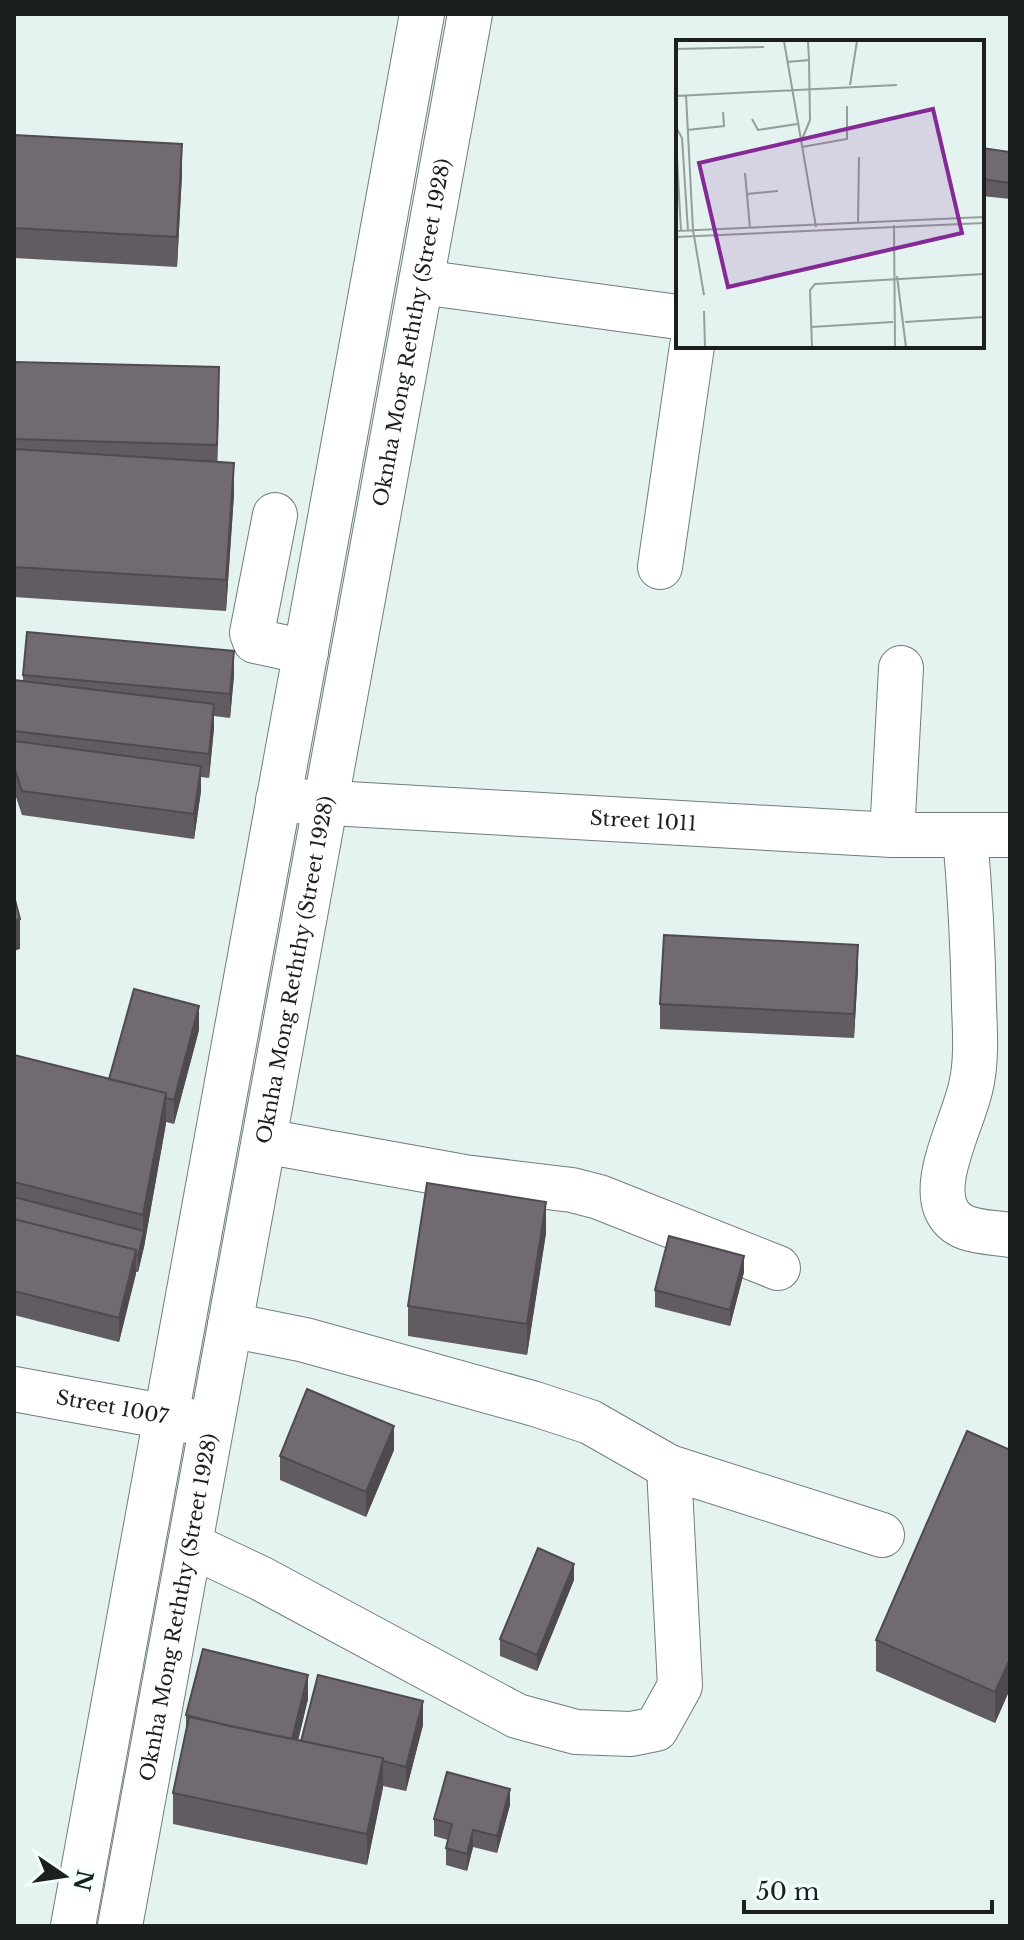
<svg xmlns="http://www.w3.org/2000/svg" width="1024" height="1940" viewBox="0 0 1024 1940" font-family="'Libre Baskerville',serif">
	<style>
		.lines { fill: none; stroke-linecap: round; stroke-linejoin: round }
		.minor-casing { stroke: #717d7c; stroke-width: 46 }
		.major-casing { stroke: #717d7c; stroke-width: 46 }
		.minor { stroke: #fff; stroke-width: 44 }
		.major { stroke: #fff; stroke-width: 44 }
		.wall { fill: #615b62 }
		.shaded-wall { fill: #4f4a50 }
		.building { fill: #716a72; stroke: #4f4a50; stroke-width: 2 }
		.labels { text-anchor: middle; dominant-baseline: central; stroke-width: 8; stroke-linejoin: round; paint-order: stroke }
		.street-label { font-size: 20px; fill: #1b201f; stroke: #f2fffe }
		.inset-road { fill: none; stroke: #949e9c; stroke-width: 2 }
		.view { fill: #842995; fill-opacity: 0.15; stroke: #842995; stroke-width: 4 }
		.inset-edge { fill: none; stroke: #1b201f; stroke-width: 4 }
	</style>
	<rect width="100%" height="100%" fill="#e4f2f0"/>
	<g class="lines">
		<defs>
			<g id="minor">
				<path d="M421,282L678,317"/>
				<path d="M275,515L252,633L255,641L306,652"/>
				<path d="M660,567L692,346"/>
				<path id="s1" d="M278,800L892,835H1010"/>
				<path d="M892,835L901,668"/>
				<path d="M965,835C970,892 973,949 974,1006C975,1032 977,1060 971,1086C964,1120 932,1177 946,1209C957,1234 986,1231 1010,1235"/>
				<path d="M264,1141L464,1177L572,1190L599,1197L778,1268"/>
				<path d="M230,1325L305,1340L535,1404L590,1422L669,1467L882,1535"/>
				<path id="s2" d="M14,1389L211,1425"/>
				<path d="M190,1545L260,1578L517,1716L576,1732L631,1734L656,1729L680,1686L669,1467"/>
			</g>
			<g id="major">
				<path d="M73,1926L422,14"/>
				<path id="s3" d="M120,1926L470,14"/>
			</g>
		</defs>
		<!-- minor casing -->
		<use href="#minor" class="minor-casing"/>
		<!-- major casing -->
		<use href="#major" class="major-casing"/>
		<!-- minor -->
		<use href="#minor" class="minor"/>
		<!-- major -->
		<use href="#major" class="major"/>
	</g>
	<!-- wall -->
	<path class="wall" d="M14,135L182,174L177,267L14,258Z
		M982,148L1010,152V199L982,196Z
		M14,362L219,398L217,462L234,494L226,611L14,597Z
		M23,675H234L230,718L214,716V728L209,778L201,777V791L194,839L22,815L14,791V680L23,681Z
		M858,969L854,1038L660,1029V1004Z
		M199,1030L174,1124L166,1122L144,1247L138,1272H136L119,1342L14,1315V1055L109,1079Z
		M546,1233L527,1355L408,1336V1306Z
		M744,1272L730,1326L655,1307V1290Z
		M394,1450L366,1517L280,1480V1456Z
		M1010,1450V1689L995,1723L876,1671V1640Z
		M574,1580L537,1671L500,1656V1639Z
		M308,1699L298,1740L301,1741L423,1725L406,1791L383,1786L367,1865L173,1824V1793L186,1729V1715Z
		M510,1805L497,1853L473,1847L467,1871L446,1865V1848L448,1840L434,1836V1819Z"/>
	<!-- shaded-wall -->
	<path class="shaded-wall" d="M182,144V174L177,267V237Z
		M219,367V398L217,475V445Z
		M234,463V494L226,611V580Z
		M234,651V675L230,718V694Z
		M214,704V728L209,778V754Z
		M201,766V791L194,839V814Z
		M20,919V949L14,951V921Z
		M858,945V969L854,1038V1014Z
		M199,1006V1030L174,1124V1100Z
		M166,1093V1124L144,1247L138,1272V1256L143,1233V1215Z
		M546,1202V1233L527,1355V1324Z
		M136,1250V1274L119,1342V1318Z
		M744,1256V1272L730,1326V1310Z
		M394,1426V1450L366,1517V1492Z
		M574,1564V1580L537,1671V1655Z
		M1010,1659V1689L995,1723V1692Z
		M308,1675V1699L292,1766V1741Z
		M423,1701V1725L406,1791V1767Z
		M383,1758V1788L367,1865V1834Z
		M510,1789V1805L497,1853V1836Z
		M473,1830V1847L467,1871V1854Z"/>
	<!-- building -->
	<path class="building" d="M14,135L182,144L177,237L14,228Z
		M982,148L1010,152V183L982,179Z
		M14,362L219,367L217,445L14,439Z
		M14,449L234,463L226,580L14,567Z
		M27,632L234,651L230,694L23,675Z
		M14,680L214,704L209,754L14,731Z
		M14,741L201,766L194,814L22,791L14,767Z
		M14,896L20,919L14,921Z
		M664,935L858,945L854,1014L660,1004Z
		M134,989L199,1006L174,1100L166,1098V1093L109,1079Z
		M14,1055L166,1093L143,1215L14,1182Z
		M427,1183L546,1202L527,1324L408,1306Z
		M14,1197L144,1231L138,1256L136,1255V1250L14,1219Z
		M14,1219L136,1250L119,1318L14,1291Z
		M669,1236L744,1256L730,1310L655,1290Z
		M307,1389L394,1426L366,1492L280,1456Z
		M967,1431L1010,1450V1659L995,1692L876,1640Z
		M538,1548L574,1564L537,1655L500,1639Z
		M203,1649L308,1675L292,1739L229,1726L186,1715Z
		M318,1675L423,1701L406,1767L383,1761V1758L301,1741Z
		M189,1717L383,1758L367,1834L173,1793Z
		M447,1772L510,1789L497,1836L473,1830L467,1854L446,1848L452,1824L434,1819Z"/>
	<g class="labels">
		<!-- street labels -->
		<g class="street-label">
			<text stroke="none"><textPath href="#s3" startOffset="1620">Oknha Mong Reththy (Street 1928)</textPath></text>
			<text stroke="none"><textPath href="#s1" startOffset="366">Street 1011</textPath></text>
			<text stroke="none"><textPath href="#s3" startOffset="972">Oknha Mong Reththy (Street 1928)</textPath></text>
			<text stroke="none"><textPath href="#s2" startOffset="100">Street 1007</textPath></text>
			<text stroke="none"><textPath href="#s3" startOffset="324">Oknha Mong Reththy (Street 1928)</textPath></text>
		</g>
	</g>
	<!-- overview -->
	<g transform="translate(676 40)">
		<rect width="308" height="308" fill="#e4f2f0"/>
		<path class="inset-road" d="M108,1L140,187M0,9L88,7M111,22L133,20L132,1M174,45L181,1M10,55L17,190L28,255M0,56L221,45M76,79L82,90L121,84M0,87L6,98L12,191M11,90L48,86L47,72M0,100L5,191M125,102L134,80L133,20M126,107L171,99V66M69,133L74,188M71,154L102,151M182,183L183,117M218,185L219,307M0,191L308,177M0,197L308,183M221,236L230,307M28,271L29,307M229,282L308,277M135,287L217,282M136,307L134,250L139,244L308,234"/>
		<path class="view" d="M257,69L286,193L52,247L23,123Z"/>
		<rect width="308" height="308" class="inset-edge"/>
	</g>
	<!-- border -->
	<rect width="1024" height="1940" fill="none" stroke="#1b201f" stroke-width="32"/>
	<!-- north arrow -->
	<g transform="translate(64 1876) rotate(103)" stroke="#f2fffe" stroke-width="6" paint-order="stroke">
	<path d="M0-6L14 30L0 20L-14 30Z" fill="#1b201f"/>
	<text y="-12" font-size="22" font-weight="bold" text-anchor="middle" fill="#1b201f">N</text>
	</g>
	<!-- scale -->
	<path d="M744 1900v12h248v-12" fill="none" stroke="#1b201f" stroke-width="4"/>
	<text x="756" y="1900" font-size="24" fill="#1b201f" stroke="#f2fffe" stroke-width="6" paint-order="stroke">50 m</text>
</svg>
